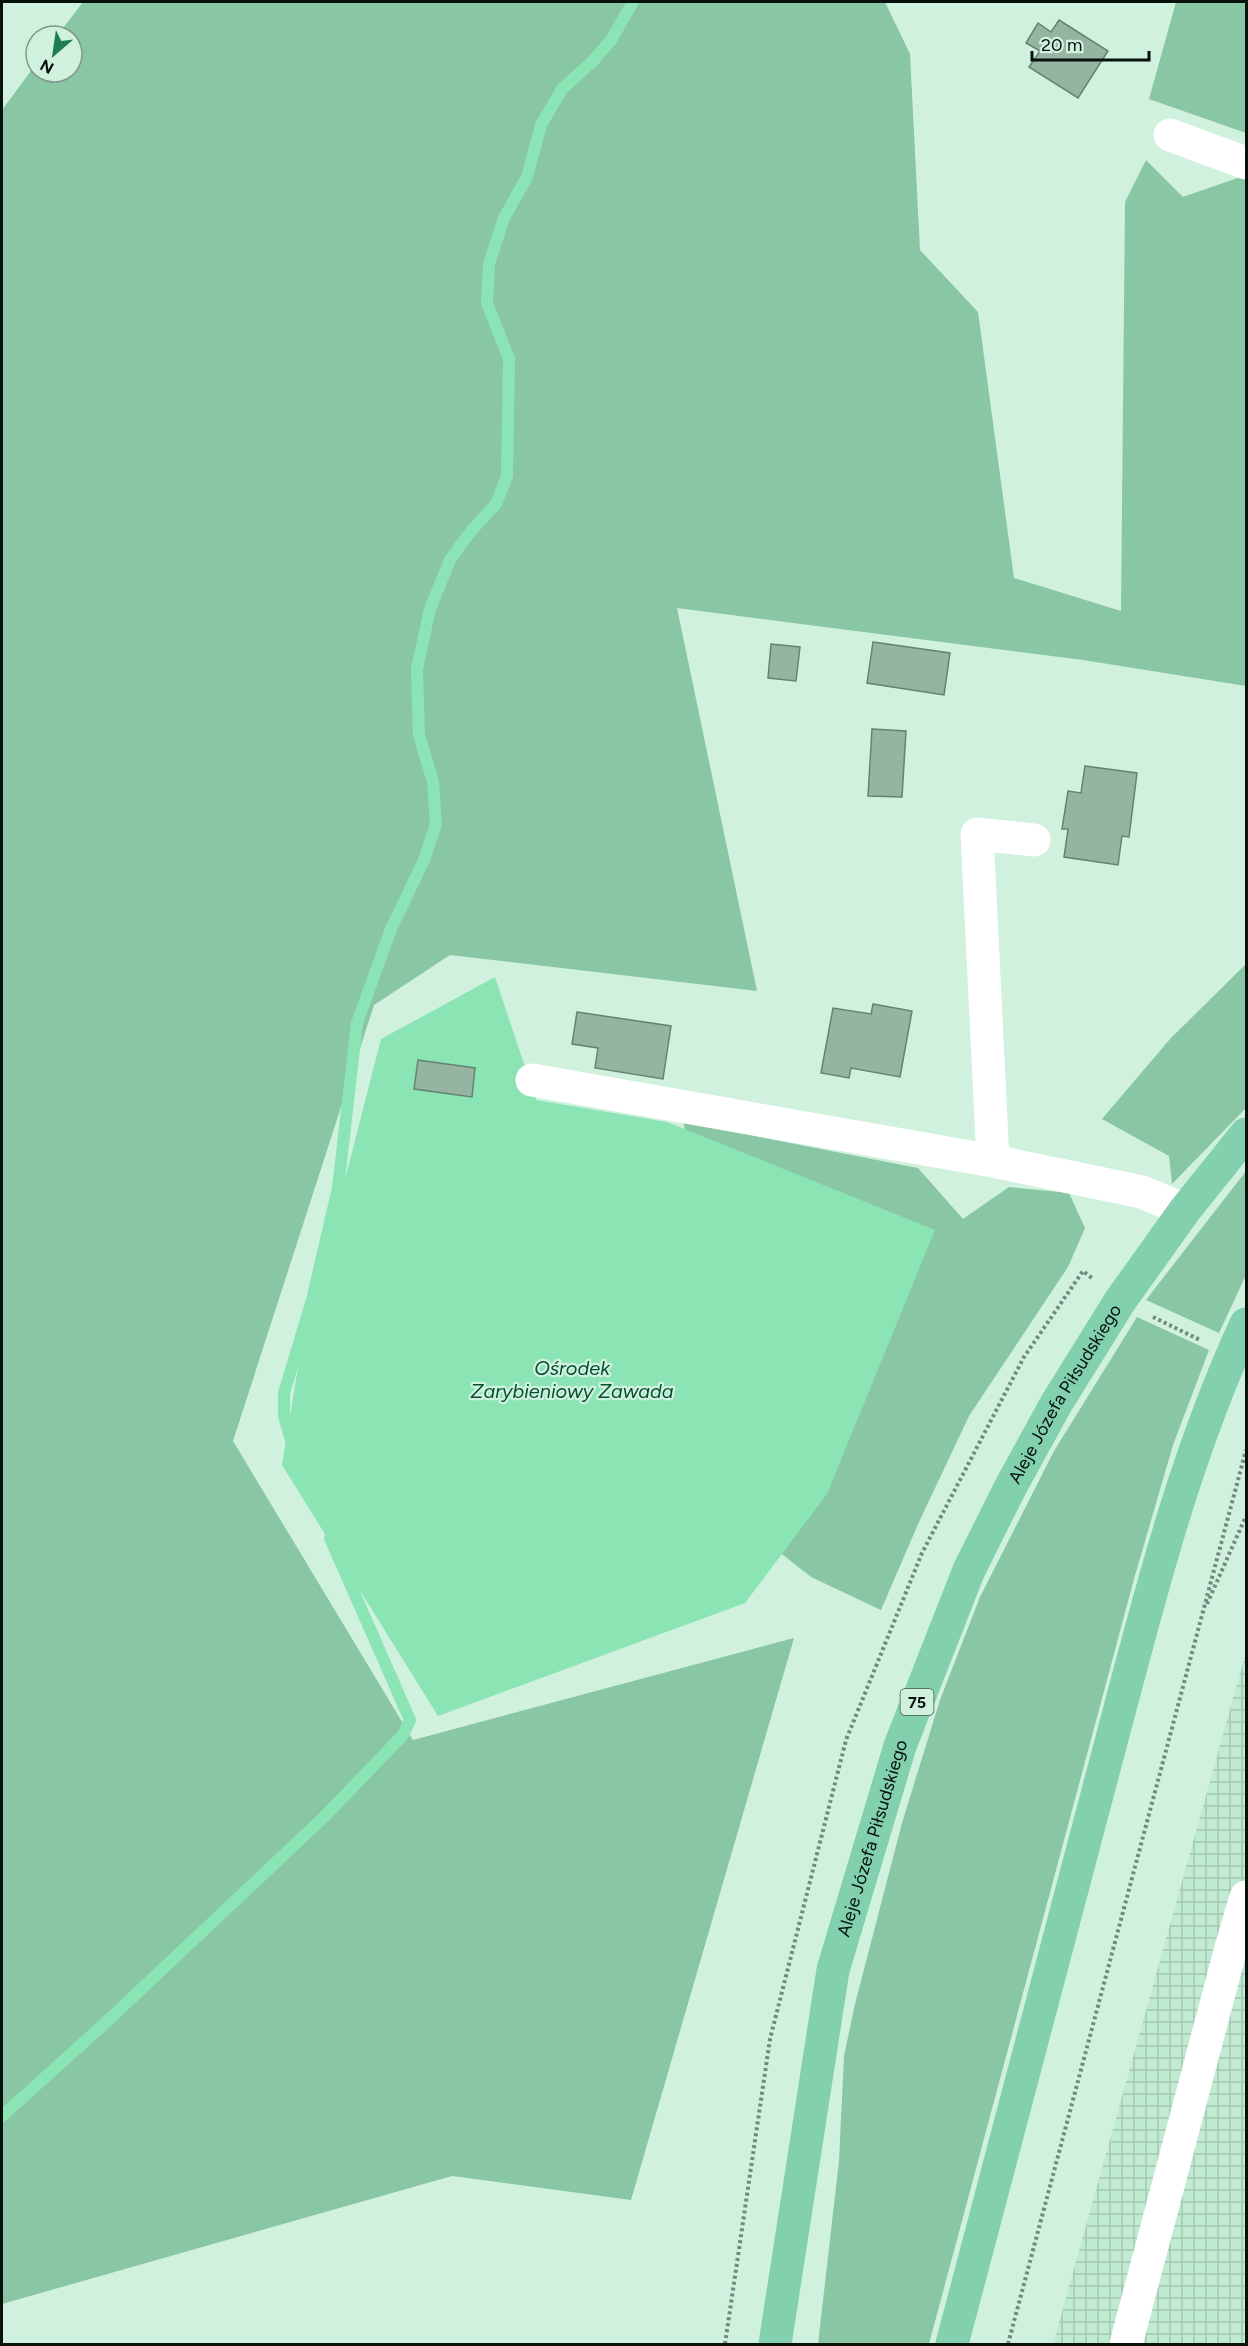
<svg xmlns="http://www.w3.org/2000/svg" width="1248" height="2346" viewBox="0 0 1248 2346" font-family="Figtree,sans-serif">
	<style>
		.industrial { fill: url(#industrial-grid) }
		.grass { fill: #89c6a4 }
		.water { fill: #8be4b4 }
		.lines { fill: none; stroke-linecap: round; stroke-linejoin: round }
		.stream { stroke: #8be4b4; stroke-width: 12 }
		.building { fill: #95b4a2; stroke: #658372; stroke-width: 1.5 }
		.path { stroke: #72897c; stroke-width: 4; stroke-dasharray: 3 3; stroke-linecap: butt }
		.minor { stroke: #fff; stroke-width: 33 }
		.major { stroke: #82d0ae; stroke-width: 33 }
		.labels { text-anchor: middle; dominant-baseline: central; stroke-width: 4.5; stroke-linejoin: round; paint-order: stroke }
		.shield { fill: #d0f1de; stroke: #43554a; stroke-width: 1.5 }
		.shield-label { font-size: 16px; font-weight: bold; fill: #06120b }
		.street-label { font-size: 18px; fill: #06120b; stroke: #d0f1de }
		.water-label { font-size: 20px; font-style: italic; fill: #044f31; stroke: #d0f1de }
	</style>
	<defs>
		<pattern id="industrial-grid" width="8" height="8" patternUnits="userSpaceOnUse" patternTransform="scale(1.5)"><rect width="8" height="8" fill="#c1ead2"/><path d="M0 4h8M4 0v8" fill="none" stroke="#a4c8b3"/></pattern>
	</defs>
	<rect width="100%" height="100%" fill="#d0f1de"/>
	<!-- industrial -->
	<path class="industrial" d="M1246,1652V2344H1053Z"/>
	<!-- grass -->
	<path class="grass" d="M83,2H885L910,54L920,250L978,312L1014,578L1121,611L1125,202L1146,160L1183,197L1246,175V686L1083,660L677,608L757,991L450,955L374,1005L233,1441L413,1740L794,1638L631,2200L452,2176L2,2304V110L36,64V72H72V36H57Z
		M1176,2H1246V133L1149,99Z
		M1246,964V1108L1172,1184L1169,1156L1102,1119L1170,1039Z
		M683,1122L918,1168L963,1219L1009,1187L1069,1193L1085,1228L1068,1267L969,1416L919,1522L881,1610L811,1577L751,1530L711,1222Z
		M1246,1171V1275L1219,1333L1146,1300Z
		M1137,1317L1209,1350L1173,1445L1134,1579L929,2344H818L839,2161L844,2056L855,2004L902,1823L940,1700L980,1597L1054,1451Z"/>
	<!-- water -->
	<path class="water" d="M495,977L536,1100L667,1122L935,1230L827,1494L745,1603L438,1716L282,1465L300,1355L381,1039Z"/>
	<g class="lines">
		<!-- stream -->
		<path class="stream" d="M292,1444L284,1416V1393L312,1300L338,1188L357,1023L391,929L424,860L436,824L433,782L419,735L417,669L430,609L450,560L471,531L496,504L507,476L509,359L487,303L489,264L504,218L527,177L541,125L562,89L593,61L611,40L633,2
			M2,2116L103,2025L220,1915L325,1816L403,1735L410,1720L330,1538"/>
	</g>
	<!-- building -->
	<path class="building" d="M1059,20L1108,51L1078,98L1029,67L1040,51L1026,43L1038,23L1051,32Z
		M873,642L950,653L944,695L867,683Z
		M771,644L800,647L796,681L768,678Z
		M872,729L906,731L902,797L868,796Z
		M1085,766L1137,773L1129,837L1122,836L1118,865L1064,857L1068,829H1062L1068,791L1081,793Z
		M873,1004L912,1011L900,1077L851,1068L849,1078L821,1073L833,1008L871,1014Z
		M577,1012L671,1026L663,1079L595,1068L598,1048L572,1044Z
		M418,1060L475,1068L472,1097L414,1089Z"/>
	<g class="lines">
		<!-- path -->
		<path class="path" d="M1153,1317L1200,1340
			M1207,1604L1246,1516
			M725,2344L770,2039L846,1740L922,1553L1024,1357L1083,1271L1093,1279
			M1008,2344L1246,1450"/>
		<!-- minor -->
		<path class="minor" d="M1170,135L1246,163
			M532,1080L993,1161L1142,1192L1185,1210
			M993,1161L977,834L1034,840
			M1126,2344L1231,1948L1246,1897"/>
		<!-- major -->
		<g class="major">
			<path id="s1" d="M775,2344L833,1970L900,1746L969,1570L1011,1486L1056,1404L1120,1301L1185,1210L1246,1134"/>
			<path d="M952,2344C1002,2155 1052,1966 1102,1776C1143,1624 1179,1468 1246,1324"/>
		</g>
	</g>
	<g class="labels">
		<!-- shield labels -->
		<rect class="shield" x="900.5" y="1689" width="33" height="26" rx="4.5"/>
		<g class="shield-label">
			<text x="917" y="1702">75</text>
		</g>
		<!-- street labels -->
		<g class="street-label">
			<text stroke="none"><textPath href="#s1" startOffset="1002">Aleje Józefa Piłsudskiego</textPath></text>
			<text stroke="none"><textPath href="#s1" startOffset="516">Aleje Józefa Piłsudskiego</textPath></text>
		</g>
		<!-- water labels -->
		<g class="water-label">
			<text x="572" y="1368">Ośrodek<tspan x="572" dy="23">Zarybieniowy Zawada</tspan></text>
		</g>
	</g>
	<!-- border -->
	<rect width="1248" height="2346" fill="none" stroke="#06120b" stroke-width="6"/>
	<!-- north arrow -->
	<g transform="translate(54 54) rotate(209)"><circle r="28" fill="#d0f1de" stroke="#7f988a" stroke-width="1.5"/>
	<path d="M0-4.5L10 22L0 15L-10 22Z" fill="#1f7d54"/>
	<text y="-9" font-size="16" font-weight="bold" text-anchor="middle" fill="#06120b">N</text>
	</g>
	<!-- scale -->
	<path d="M1032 51v9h117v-9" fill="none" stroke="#06120b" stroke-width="3"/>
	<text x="1041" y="51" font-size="18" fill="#06120b" stroke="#d0f1de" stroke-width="4.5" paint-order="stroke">20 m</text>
</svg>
